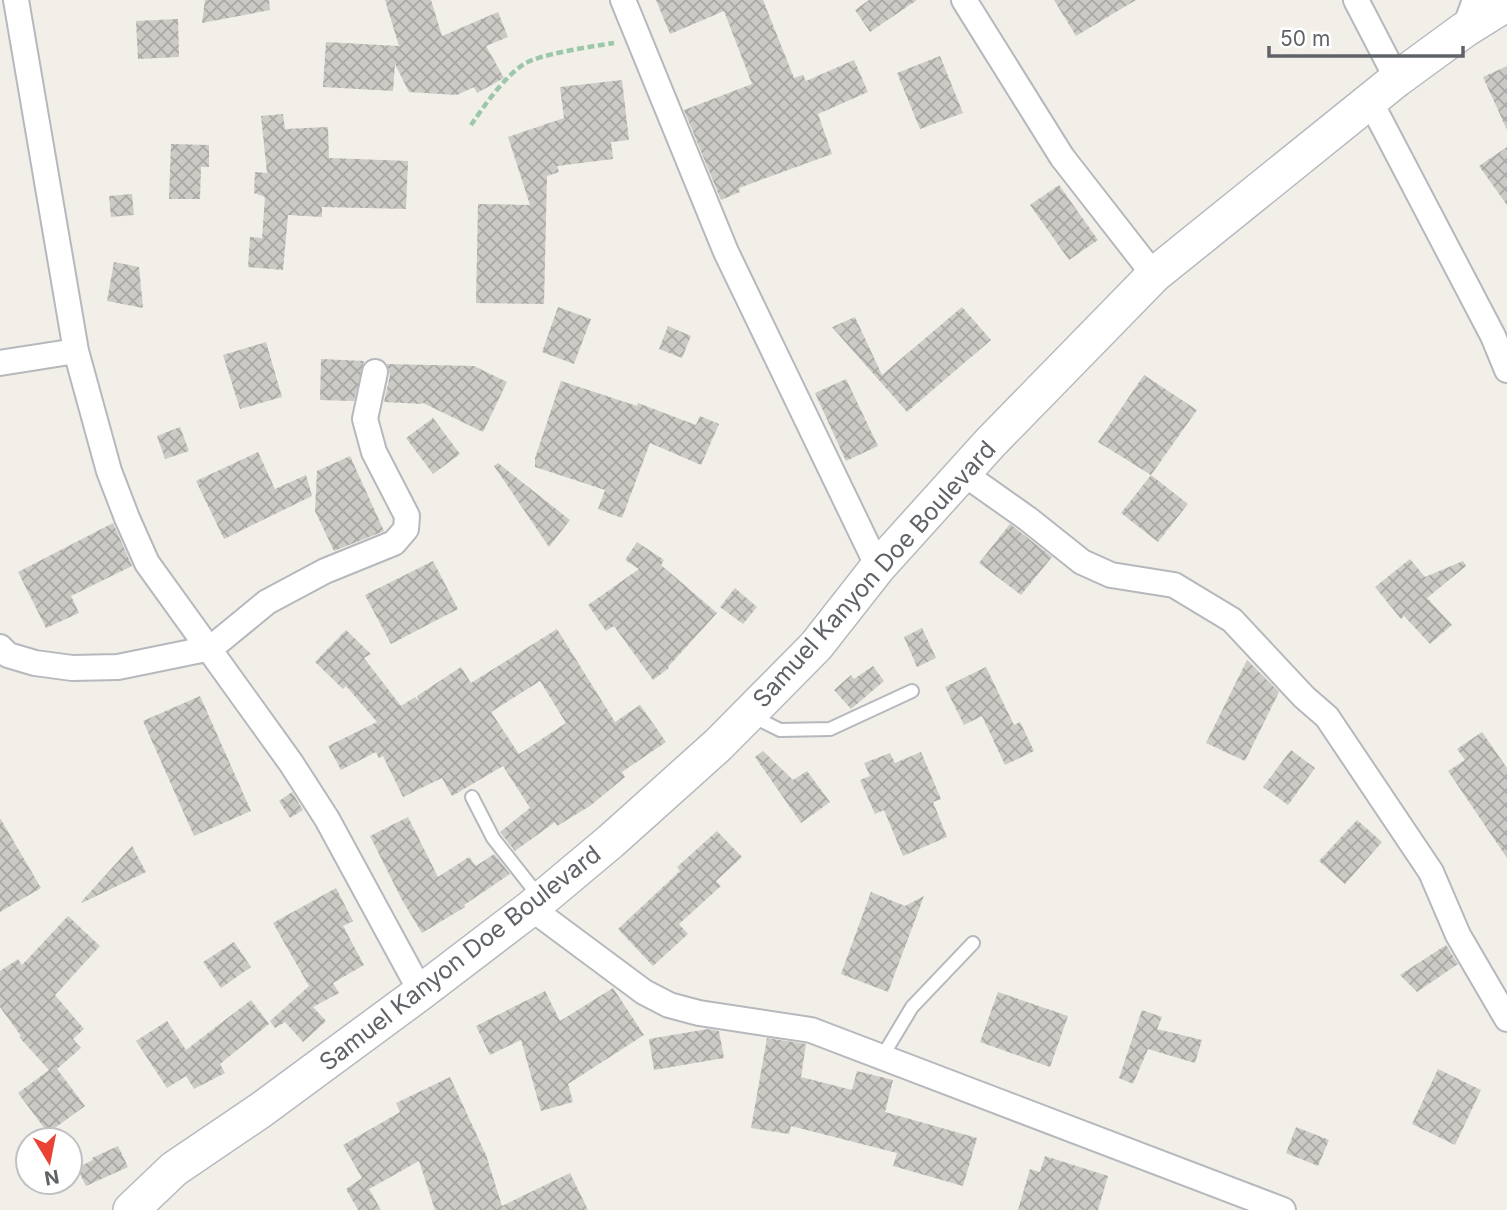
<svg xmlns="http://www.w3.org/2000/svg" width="1507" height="1210" viewBox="0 0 1507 1210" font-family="Inter,sans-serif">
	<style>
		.building { fill: url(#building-cross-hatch); fill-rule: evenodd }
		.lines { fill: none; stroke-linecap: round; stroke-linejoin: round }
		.lane-casing { stroke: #b5b8bc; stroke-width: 16 }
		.street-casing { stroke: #b5b8bc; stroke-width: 28 }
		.secondary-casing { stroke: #b6babf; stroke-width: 38 }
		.path { stroke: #9cc7a9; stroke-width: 4.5; stroke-dasharray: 7 3.5; stroke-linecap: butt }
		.lane { stroke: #fff; stroke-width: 12 }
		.street { stroke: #fff; stroke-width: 24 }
		.secondary { stroke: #fff; stroke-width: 35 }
		.labels { text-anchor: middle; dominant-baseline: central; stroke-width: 7; stroke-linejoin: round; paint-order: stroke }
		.street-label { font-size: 24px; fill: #5f6368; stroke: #fff }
	</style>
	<defs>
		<pattern id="building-cross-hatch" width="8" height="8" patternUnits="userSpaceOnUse" patternTransform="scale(1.75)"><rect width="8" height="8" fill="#cccac5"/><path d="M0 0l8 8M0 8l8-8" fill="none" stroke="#a9a8a4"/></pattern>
	</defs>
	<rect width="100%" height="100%" fill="#f1efe8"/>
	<!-- building -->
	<path class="building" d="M205,0H269L270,10L202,23Z
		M385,0H431L442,36L498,12L508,37L486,46L504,78L477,93L474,87L457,95L409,92L395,64L393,91L323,87L326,42L399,46Z
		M656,0H763L794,78L803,75L806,81L854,60L868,92L818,114L832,154L739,188L740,192L721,200L684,110L752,84L724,11L670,34Z
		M869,0H917L870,32L855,10Z
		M1054,0H1136L1076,36Z
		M178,19L179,57L138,59L136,21Z
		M940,56L963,113L920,129L897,73Z
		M1507,66V130L1483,77Z
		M622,80L629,140L611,142L613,159L557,166L559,172L547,176L544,304L476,303L478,204L530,205L508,137L564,118L560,87Z
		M283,114L285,129L328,127L329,158L408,161L406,209L322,207V217L288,215L283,270L248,267L250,237L262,238L265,197L254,193L255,172L267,173L261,116Z
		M171,144L209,145V167H201L200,199H169Z
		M1507,147V205L1479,166Z
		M1059,185L1098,240L1069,260L1030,205Z
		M132,194L134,215L111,217L109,196Z
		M114,262L139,267L143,308L107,301Z
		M558,307L591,319L574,364L542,352Z
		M962,307L991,340L907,412L832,327L855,317L882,375Z
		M668,326L691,336L682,358L659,349Z
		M266,342L282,397L240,409L223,355Z
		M321,359L364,361L354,401L320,400Z
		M387,364L474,366L507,382L483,432L421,402L422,404L384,402L390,375Z
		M1144,375L1197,410L1151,475L1098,442Z
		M846,379L878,446L846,461L815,393Z
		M561,381L637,406L638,403L696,425L700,416L719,424L701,465L650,443L622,518L598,509L605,490L535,467V458Z
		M433,418L460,454L433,474L406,438Z
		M180,427L189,451L165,459L157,436Z
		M258,452L275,489L306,475L312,496L224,539L196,481Z
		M350,456L384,531L334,551L315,511L317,471Z
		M498,463L570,520L549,547L494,466Z
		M1151,475L1188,504L1158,542L1121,513Z
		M113,523L132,566L71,596L79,613L46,628L18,572Z
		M1010,524L1052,557L1021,595L979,563Z
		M637,542L664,560L661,565L717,613L668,667L669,668L653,680L614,626L606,631L588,605L639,569L625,560Z
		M1410,559L1425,577L1463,561L1466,566L1427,598L1452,625L1430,644L1404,616L1401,619L1375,587Z
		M433,561L458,609L391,644L365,595Z
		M735,588L757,607L743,624L720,607Z
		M922,628L936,658L917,667L904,637Z
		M557,629L615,722L640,705L666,742L622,772L625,777L590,806L557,826L555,822L515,851L500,832L530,808L503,766L452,796L442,778L403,797L383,756L379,758L376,752L341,770L328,746L377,722L346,686L343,689L315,662L346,630L371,654L364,658L401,706L415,697L420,702L417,696L461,667L471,683ZM540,681L566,723L519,754L491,712Z
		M1247,660L1279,692L1245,761L1206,743Z
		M873,666L884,681L851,709L834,690L851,675L854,679Z
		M986,667L1014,725L1020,722L1034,751L1005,765L982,716L964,725L945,687Z
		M200,696L251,811L194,836L143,721Z
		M1482,732L1507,768V858L1448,771L1465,760L1457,749Z
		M1291,750L1315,768L1288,805L1263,787Z
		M763,751L793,780L807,771L830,802L801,823L755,757Z
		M921,752L941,799L933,802L947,837L903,856L884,810L875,814L860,780L870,776L864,763L890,753L895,763Z
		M292,792L303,810L290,818L279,801Z
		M408,817L438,877L469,857L476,866L494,854L510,874L464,905L465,907L422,933L402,900L370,836Z
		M0,818L41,888L0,912Z
		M1357,820L1382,842L1345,884L1319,861Z
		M717,831L742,857L716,881L721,886L679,924L688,934L653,966L618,929L680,871L677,867Z
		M132,846L146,872L82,903L81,902Z
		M336,888L353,921L343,926L364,965L333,983L339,993L313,1007L326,1021L303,1042L285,1022L275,1028L270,1021L309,986L273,923Z
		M871,892L905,906L924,896L888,992L841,974Z
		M68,916L100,946L55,995L84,1029L73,1039L81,1048L57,1069L85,1106L48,1133L18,1093L49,1070L19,1037L21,1036L0,1007V971L18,959L22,965Z
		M234,942L251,967L221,988L203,962Z
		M1446,945L1458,964L1417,992L1400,975Z
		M613,988L644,1035L568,1084L573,1102L541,1111L521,1040L490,1055L476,1026L545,991L560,1021Z
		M998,992L1068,1016L1050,1067L980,1042Z
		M251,1000L269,1024L220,1064L225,1073L194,1089L186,1076L167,1088L136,1041L167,1021L186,1050Z
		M1142,1010L1162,1017L1157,1029L1202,1040L1195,1063L1148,1049L1133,1084L1119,1078Z
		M708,1029L719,1031L724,1058L654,1070L649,1039Z
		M767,1038L806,1044L801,1077L852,1090L857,1071L893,1080L885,1112L977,1138L963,1186L893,1166L897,1153L791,1126L789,1134L751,1128Z
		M1438,1069L1481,1090L1455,1145L1412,1124Z
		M450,1077L486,1155L502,1206L570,1173L588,1210H435L419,1161L369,1189L381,1210H358L346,1189L362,1178L343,1145L400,1112L396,1103Z
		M1296,1127L1329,1140L1318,1166L1286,1153Z
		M118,1146L128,1167L86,1186L77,1168L93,1160L92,1158Z
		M1045,1156L1108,1176L1098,1210H1018L1030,1169L1040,1172Z"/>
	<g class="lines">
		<defs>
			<path id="lane" d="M750,715L780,730L830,729L912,691
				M472,797L493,838L541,899
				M882,1057L912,1007L973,943"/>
			<path id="street" d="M16,0L76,351L109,471L127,518L147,563L291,763L327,819L421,992
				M623,0L726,252L878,567
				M964,0L1062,157L1154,275
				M1356,0L1397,79
				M1464,30L1475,0
				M1370,101L1493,336L1507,370
				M0,363L76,351
				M963,473L1028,519L1082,562L1111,575L1174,585L1232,620L1304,697L1327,717L1431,872L1458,935L1507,1019
				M0,647L8,655L35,663L72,668L118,667L211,648L267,602L325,571L394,543L406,529L407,516L374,452L365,419L375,372
				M531,908L644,992L669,1005L699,1013L811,1030L1283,1210"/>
			<path id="secondary" d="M131,1210L174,1169L261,1110L421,992L531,908L611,841L718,745L816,646L878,567L990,443L1154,275L1397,79L1464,30L1507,3"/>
		</defs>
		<!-- lane casing -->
		<use href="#lane" class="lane-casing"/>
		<!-- street casing -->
		<use href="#street" class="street-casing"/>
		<!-- secondary casing -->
		<use href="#secondary" class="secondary-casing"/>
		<!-- path -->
		<path class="path" d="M471,125C484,106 504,77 524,64C540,54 594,46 614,43"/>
		<!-- lane -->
		<use href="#lane" class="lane"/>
		<!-- street -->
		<use href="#street" class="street"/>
		<!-- secondary -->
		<use href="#secondary" class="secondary"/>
	</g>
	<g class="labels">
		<!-- street labels -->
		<g class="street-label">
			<text transform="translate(874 574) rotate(-48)">Samuel Kanyon Doe Boulevard</text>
			<text transform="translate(460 958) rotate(-38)">Samuel Kanyon Doe Boulevard</text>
		</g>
	</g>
	<!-- north arrow -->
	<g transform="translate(49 1161) rotate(170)"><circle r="33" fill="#ffffff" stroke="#bfc1c3" stroke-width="2"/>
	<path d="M0-5L12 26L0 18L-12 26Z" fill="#ea4335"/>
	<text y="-10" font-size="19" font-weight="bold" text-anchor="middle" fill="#5f6368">N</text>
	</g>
	<!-- scale -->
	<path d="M1269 46v10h194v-10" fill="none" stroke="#5f6368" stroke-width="3.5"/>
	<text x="1280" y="46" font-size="21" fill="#5f6368" stroke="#ffffff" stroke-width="5" paint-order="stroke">50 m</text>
</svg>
